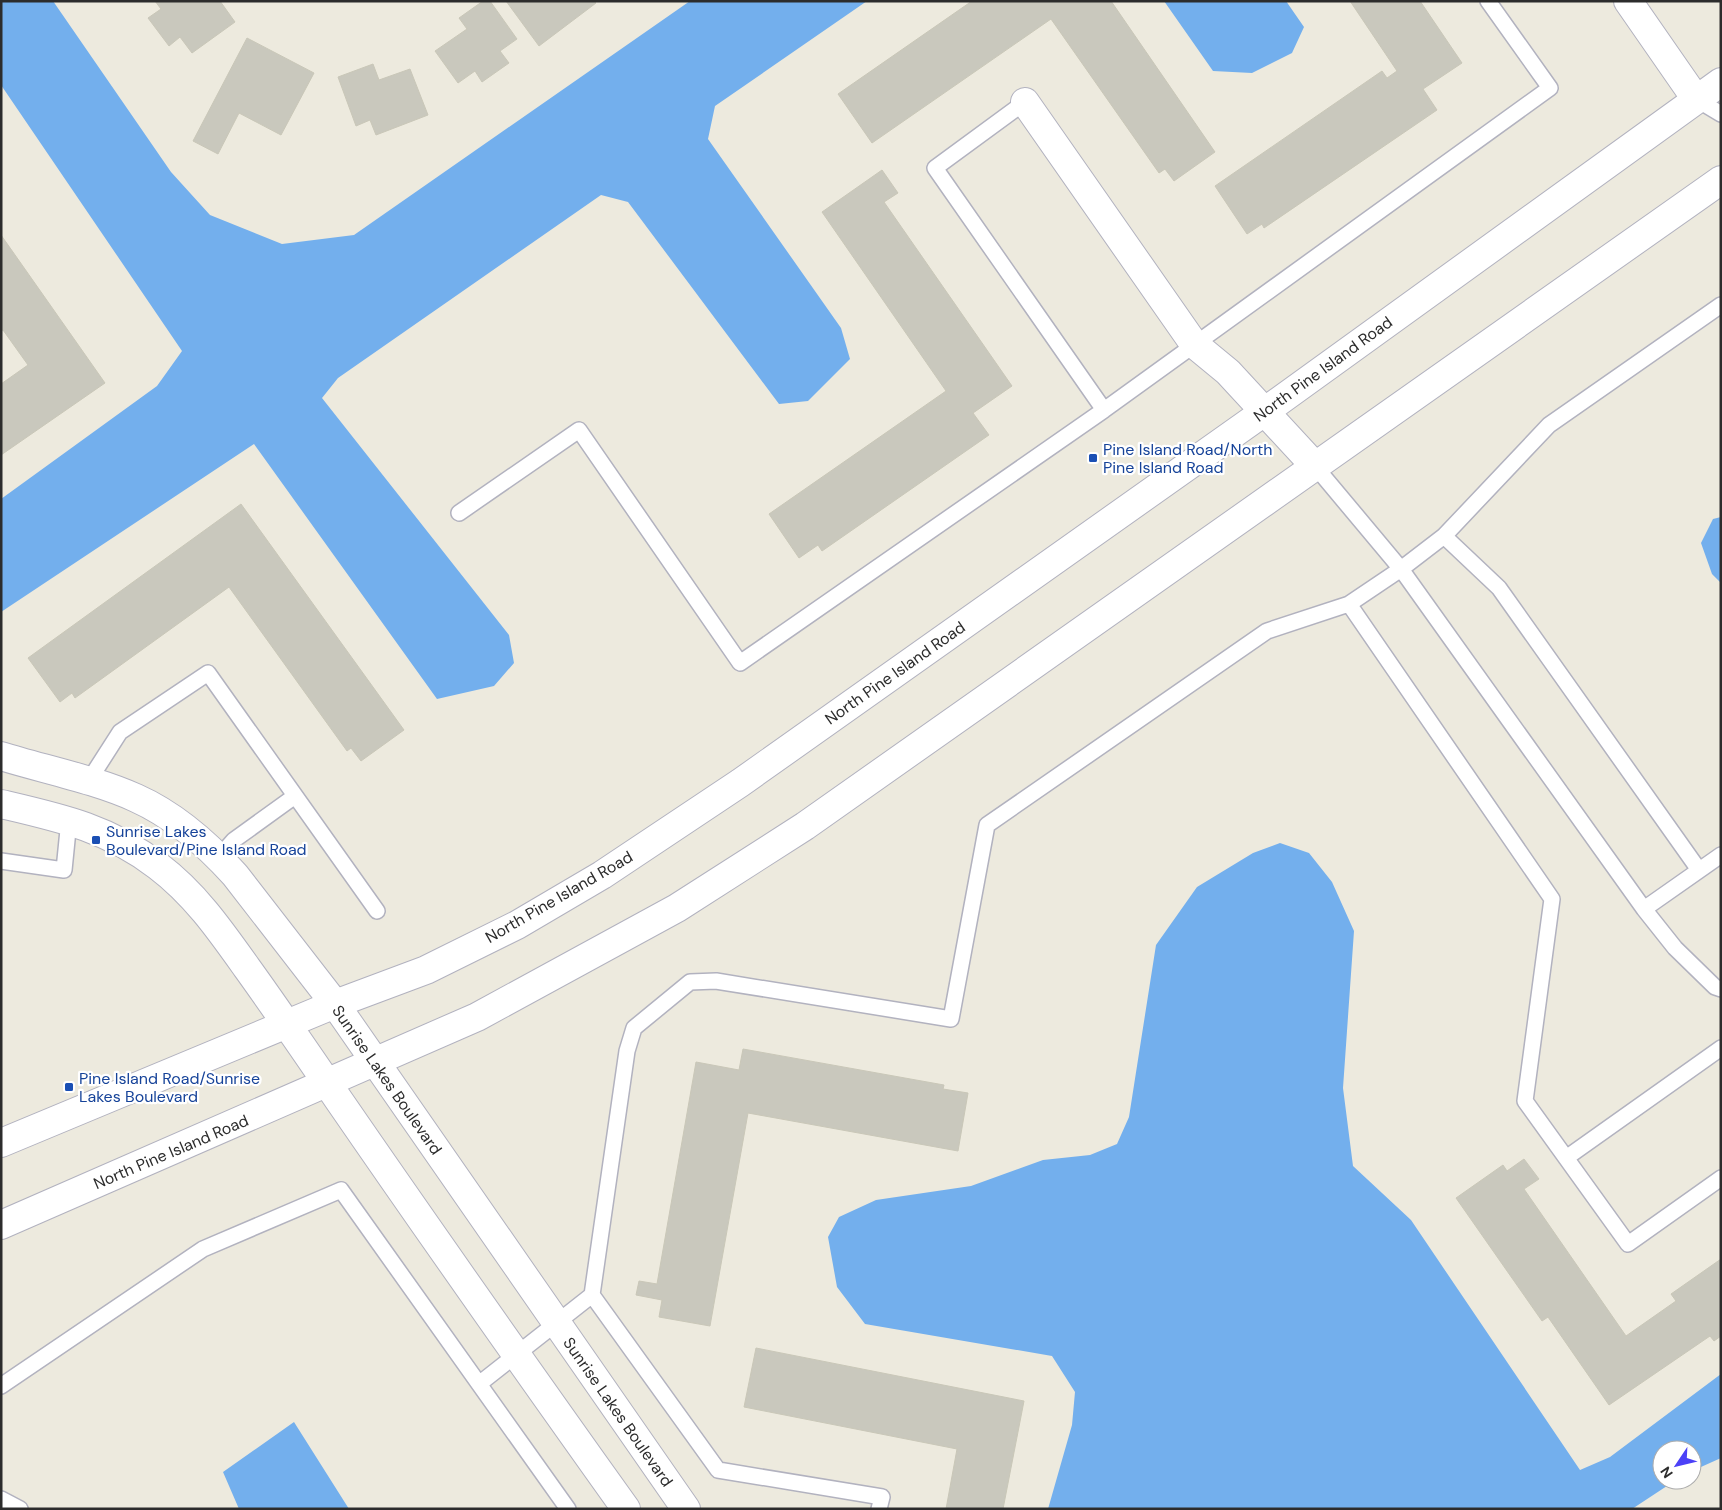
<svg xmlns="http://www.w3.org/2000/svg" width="1722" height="1510" viewBox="0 0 1722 1510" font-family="'DM Sans',sans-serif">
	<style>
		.water { fill: #73afed }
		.building { fill: #c9c8bd; stroke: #c9c7b8 }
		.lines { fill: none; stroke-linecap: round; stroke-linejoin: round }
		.service-casing { stroke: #b2b2bf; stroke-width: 18 }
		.minor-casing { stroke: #b2b2bf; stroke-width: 30 }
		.tertiary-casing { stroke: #b2b2bf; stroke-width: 30 }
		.secondary-casing { stroke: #b2b2bf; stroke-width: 30 }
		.service { stroke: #fff; stroke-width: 15 }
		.minor { stroke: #fff; stroke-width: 28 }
		.tertiary { stroke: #fff; stroke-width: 28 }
		.secondary { stroke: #fff; stroke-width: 28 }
		.transit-dot { fill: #1a4fb4; stroke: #fff; stroke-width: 2 }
		.labels { text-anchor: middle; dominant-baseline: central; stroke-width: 4.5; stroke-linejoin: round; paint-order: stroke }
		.street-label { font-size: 16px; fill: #2c2c2c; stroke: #fff }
		.transit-label { font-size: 16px; fill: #164399; stroke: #fff; text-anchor: start }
	</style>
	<rect width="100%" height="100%" fill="#edeade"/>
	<!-- water -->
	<path class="water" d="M1,1H53L171,172L210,215L282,244L354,235L690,1H867L715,106L708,139L841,328L850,359L808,401L779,404L628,202L601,195L338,378L322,398L509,635L514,663L494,686L437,699L254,444L1,612V499L157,386L182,351L1,85Z
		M1164,1H1286L1304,27L1292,53L1252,73L1213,71Z
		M1721,517V583L1712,574L1701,543L1713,519Z
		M1280,843L1309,853L1332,882L1354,931L1343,1088L1353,1166L1411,1220L1580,1470L1610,1457L1721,1374V1458L1692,1471V1450H1662V1480H1676L1632,1509H1048L1072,1425L1075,1392L1052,1356L865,1324L837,1287L828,1237L839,1217L876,1200L971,1186L1043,1160L1090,1155L1117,1144L1129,1117L1156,945L1197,887L1253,853Z
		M294,1422L349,1509H239L223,1472Z"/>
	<!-- building -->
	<path class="building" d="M155,1H220L235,22L192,53L180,37L169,46L148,18L161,9Z
		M483,1H490L517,39L500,51L509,63L482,82L475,71L458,83L435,51L467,29L459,18Z
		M506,1H594L596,3L539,46Z
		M972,1H1111L1215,152L1174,181L1165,169L1159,173L1051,19L872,143L838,94Z
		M1350,1H1420L1462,63L1423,89L1437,110L1264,228L1262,224L1247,234L1215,186L1382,71L1387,78L1397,71Z
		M247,38L314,73L281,135L239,113L218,154L193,141Z
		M373,64L379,80L410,69L428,115L376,135L370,120L356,126L338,77Z
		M882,170L898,193L884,202L1012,386L973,413L989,435L822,551L818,545L799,558L769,514L946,391L822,212Z
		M1,235L105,383L1,455V384L28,365L3,330L1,331Z
		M241,504L404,730L361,761L351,748L347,751L229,587L75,698L72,693L60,702L28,658Z
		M743,1049L944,1085L943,1089L968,1093L958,1151L748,1113L710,1326L659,1317L662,1300L636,1295L639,1281L657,1284L696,1062L739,1070Z
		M1524,1159L1539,1179L1524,1189L1626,1336L1676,1301L1671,1294L1721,1259V1336L1714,1341L1710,1336L1609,1405L1548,1317L1542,1321L1456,1198L1503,1165L1507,1171Z
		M756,1348L1024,1401L1003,1509H946L957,1449L744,1407Z"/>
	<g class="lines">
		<defs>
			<path id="service" d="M1696,99L1721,114
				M1025,102L935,168L1104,410L1550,88L1488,1
				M1314,465L1401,569L1644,909L1675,948L1715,987L1721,989
				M459,513L579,430L740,663L1104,410
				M1444,536L1549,425L1721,305
				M1349,604L1552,899L1525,1101L1628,1244L1721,1178
				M88,782L120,732L208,673L377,911
				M219,857L234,840L295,796
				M1,861L64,870L69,820
				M1644,909L1721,855
				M1566,1158L1721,1048
				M592,1295L627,1051L634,1028L690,982L716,981L951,1019L987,825L1267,631L1349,604L1401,569L1444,536L1499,588L1699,870
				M479,1384L592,1295L718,1470L882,1497L879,1509
				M1,1386L203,1249L341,1190L568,1509
				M1,1499L20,1509"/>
			<path id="minor" d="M1628,1L1696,99
				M1025,102L1194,344L1228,372L1314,465"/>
			<path id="tertiary" d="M1,756C43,769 97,780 136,798C174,815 208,845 235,875L335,1004L686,1509
				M1,804C61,818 108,828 158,866C195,894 220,930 247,968C278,1011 308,1055 338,1099C433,1237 529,1373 626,1509"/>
			<path id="secondary" d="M1,1143L335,1004L426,970L517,925L602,875L740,783L1264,412L1721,82
				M1,1225L477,1017L677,908L805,826L1721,180"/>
		</defs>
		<!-- service casing -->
		<use href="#service" class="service-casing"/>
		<!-- minor casing -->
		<use href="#minor" class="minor-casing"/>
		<!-- tertiary casing -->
		<use href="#tertiary" class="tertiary-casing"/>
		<!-- secondary casing -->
		<use href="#secondary" class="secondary-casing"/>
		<!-- service -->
		<use href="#service" class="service"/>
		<!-- minor -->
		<use href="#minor" class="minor"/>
		<!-- tertiary -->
		<use href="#tertiary" class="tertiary"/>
		<!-- secondary -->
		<use href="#secondary" class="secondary"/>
	</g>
	<!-- markers -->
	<g class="transit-dot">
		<rect x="1088" y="453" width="10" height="10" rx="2.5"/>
		<rect x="91" y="835" width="10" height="10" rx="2.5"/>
		<rect x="64" y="1082" width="10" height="10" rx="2.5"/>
	</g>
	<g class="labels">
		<!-- street labels -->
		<g class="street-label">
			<text transform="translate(1323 369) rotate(-36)">North Pine Island Road</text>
			<text transform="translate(895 673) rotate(-35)">North Pine Island Road</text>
			<text transform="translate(559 897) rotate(-30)">North Pine Island Road</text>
			<text transform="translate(387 1080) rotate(55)">Sunrise Lakes Boulevard</text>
			<text transform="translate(171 1152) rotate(-23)">North Pine Island Road</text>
			<text transform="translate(618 1412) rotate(55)">Sunrise Lakes Boulevard</text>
		</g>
		<!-- transit labels -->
		<g class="transit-label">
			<text x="1103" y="449">Pine Island Road/North<tspan x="1103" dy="18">Pine Island Road</tspan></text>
			<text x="106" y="831">Sunrise Lakes<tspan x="106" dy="18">Boulevard/Pine Island Road</tspan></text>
			<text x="79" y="1078">Pine Island Road/Sunrise<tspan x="79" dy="18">Lakes Boulevard</tspan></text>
		</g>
	</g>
	<!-- border -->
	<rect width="1722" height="1510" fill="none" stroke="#2c2c2c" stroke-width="5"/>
	<!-- north arrow -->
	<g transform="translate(1677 1465) rotate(235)"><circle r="24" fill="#ffffff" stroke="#ababab"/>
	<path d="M0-4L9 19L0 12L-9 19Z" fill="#4b41f7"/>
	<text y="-8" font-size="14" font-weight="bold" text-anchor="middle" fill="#2c2c2c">N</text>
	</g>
</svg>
